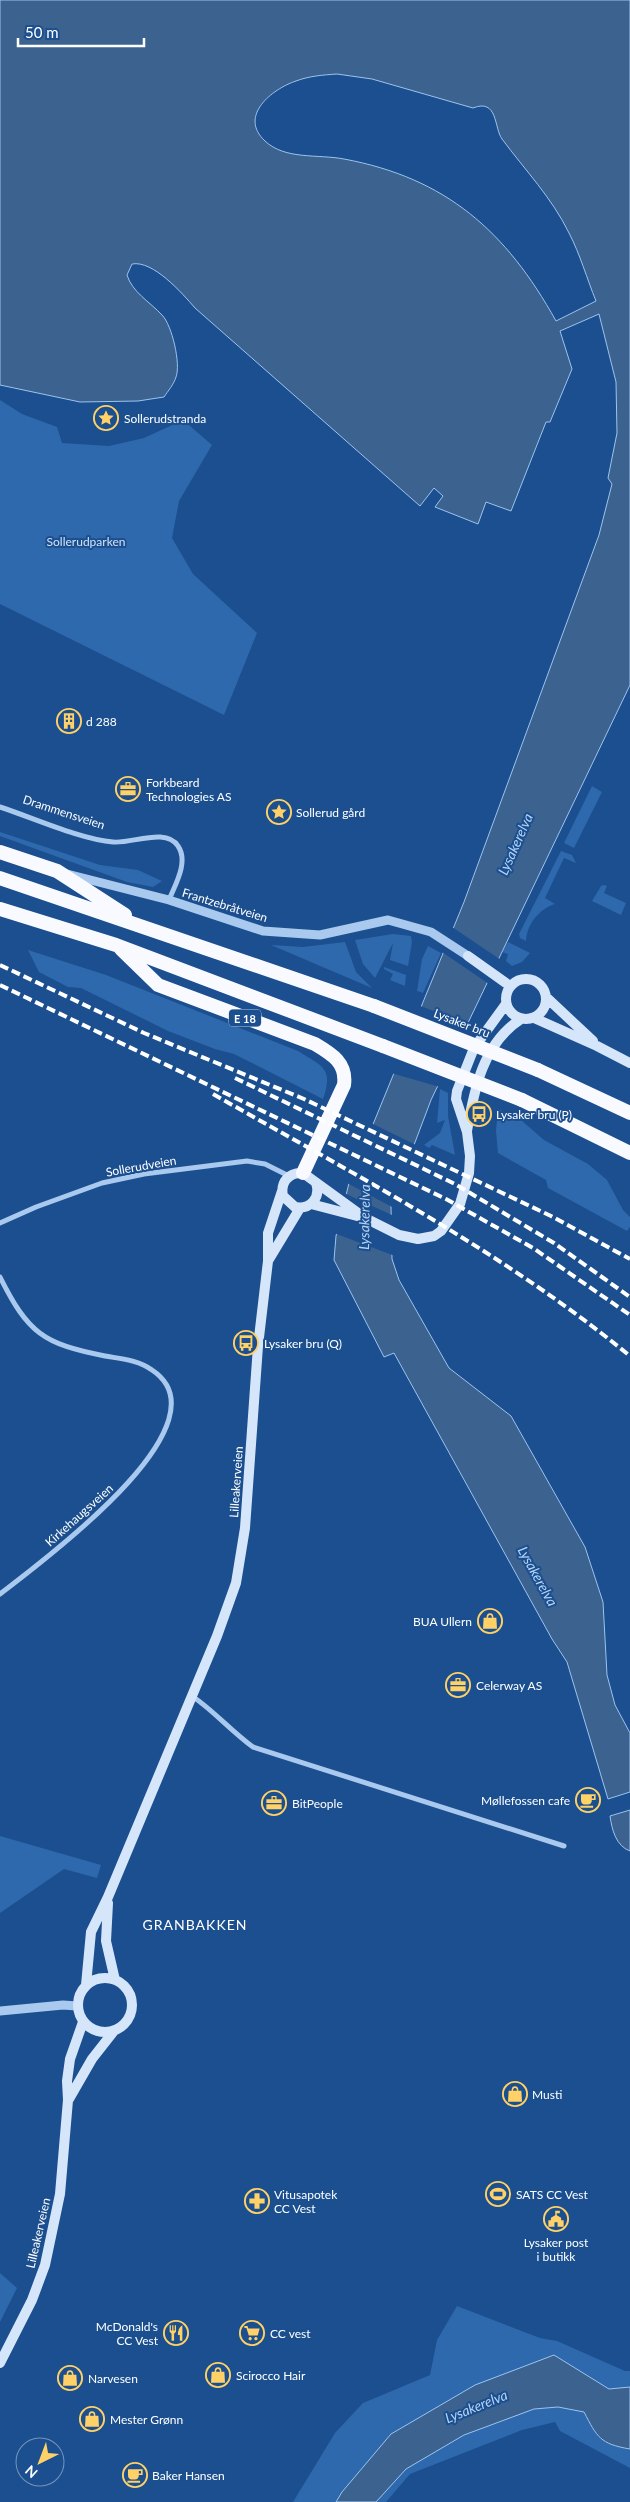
<svg xmlns="http://www.w3.org/2000/svg" width="630" height="2502" viewBox="0 0 630 2502" font-family="Lato,sans-serif">
	<style>
		.green { fill: #2e69ad }
		.water { fill: #3c6290; stroke: #9cc4f0; fill-rule: evenodd }
		.pier { fill: #1b4f8f }
		.lines { fill: none; stroke-linecap: round; stroke-linejoin: round }
		.minor { stroke: #a9c9ee; stroke-width: 5 }
		.tertiary { stroke: #a9c9ee; stroke-width: 9 }
		.secondary { stroke: #d6e6fa; stroke-width: 10 }
		.trunk { stroke: #f8faff; stroke-width: 14 }
		.rail { stroke: #fff; stroke-width: 4; stroke-dasharray: 9 4; stroke-linecap: butt }
		.trunk-bridge { stroke: #f8faff; stroke-width: 14 }
		.labels { text-anchor: middle; dominant-baseline: central; stroke-width: 4; stroke-linejoin: round; paint-order: stroke }
		.shield { fill: #1b4f8f; stroke: #bbcadd; stroke-width: 1 }
		.shield-label { font-size: 11px; font-weight: bold; fill: #fff }
		.poi-label { font-size: 12px; fill: #fff; stroke: #1b4f8f; text-anchor: start }
		.park-label { font-size: 12px; fill: #cfe3fa; stroke: #1b4f8f }
		.street-label { font-size: 12px; fill: #fff; stroke: #1b4f8f }
		.water-label { font-size: 14px; font-style: italic; fill: #b5d3f5; stroke: #1b4f8f }
		.neighbourhood-label { font-size: 14px; letter-spacing: 1px; fill: #fff; stroke: #1b4f8f }
	</style>
	<rect width="100%" height="100%" fill="#1b4f8f"/>
	<!-- green -->
	<path class="green" d="M0,400L22,414L57,427L62,443L109,446L144,438L183,420L212,445L179,501L172,538L193,574L257,633L224,715L0,604Z
		M592,786L602,792L574,848L564,843Z
		M0,832L100,865L138,870L162,881L153,887L127,882L0,836Z
		M561,851L572,855L576,863L564,858L545,898L555,904C539,909 527,924 526,941L520,938L519,934Z
		M604,885L607,886L604,893L626,903L621,915L592,901L601,886Z
		M393,934L411,936L412,942L408,966L390,960L393,943L375,978L363,964L355,940Z
		M345,942L356,972L372,988L271,945L303,947Z
		M508,942L530,953L522,962L512,966L506,961L508,954L502,952Z
		M428,946L441,953L423,993L417,991L422,959Z
		M28,950L106,975L298,1051C322,1066 334,1068 323,1099L234,1054L215,1049L168,1031L81,988L68,987L39,972Z
		M384,967L406,975L405,986L390,980L393,974L384,969Z
		M440,1089L448,1093V1116L455,1155L432,1145L429,1148L424,1145L440,1133L445,1120L437,1123Z
		M498,1109L521,1120L544,1140L588,1164L607,1180L623,1210L630,1217V1227L627,1231L548,1188L546,1180L498,1153L496,1131Z
		M0,1836L101,1865L97,1878L64,1869L0,1913Z
		M0,2273L17,2288L0,2322Z
		M457,2306L540,2338L557,2341L625,2371H630V2468L560,2431L555,2422L522,2430L410,2474L386,2502H293L335,2433L363,2403L430,2375L437,2340Z"/>
	<!-- water -->
	<path class="water" d="M0,0H630V685L431,1100L391,1206L392,1259L399,1280L449,1368L511,1416L585,1547L603,1602L607,1675L615,1705L630,1733V1792L608,1799L567,1662L552,1639L394,1353L384,1357L334,1260L336,1236L349,1183L464,902L599,535L612,484L608,478L617,433L616,382L599,314L560,331L572,369L550,422H546L511,511L486,502L478,524L435,507L443,496L434,488L420,506L195,308C182,293 153,260 132,264L127,275C132,292 150,302 162,315C172,325 181,364 176,377C174,384 168,391 164,397L138,401L80,402L0,385ZM337,74L372,79L473,108C498,98 494,128 502,139C525,170 552,198 569,233C580,254 587,279 596,301L556,321C506,231 446,178 344,159C318,154 285,160 265,141C238,116 272,89 296,81C309,76 323,75 337,74Z
		M630,1810V1851C616,1846 612,1830 610,1816Z
		M554,2355L609,2389L630,2387V2449C600,2444 597,2437 584,2412L558,2407L534,2409L464,2435L406,2469L376,2502H336L342,2492L391,2434L475,2385Z"/>
	<!-- pier -->
	<path class="pier" d="M452,927L501,960L489,984L442,952Z
		M420,1006L470,1024L440,1087L391,1073Z
		M371,1123L416,1145L394,1208L347,1183Z
		M344,1193L394,1216L395,1256L334,1233Z"/>
	<g class="lines">
		<!-- minor -->
		<path class="minor" d="M0,807C31,817 82,840 113,842C132,844 166,827 178,846C189,862 175,885 169,900
			M0,1223L36,1207L102,1183L144,1174L247,1161L265,1164L289,1176
			M0,1277C28,1333 43,1344 105,1356C122,1359 138,1360 152,1370C232,1423 40,1563 0,1594
			M192,1696C214,1711 231,1731 253,1747L564,1846"/>
		<!-- tertiary -->
		<path class="tertiary" d="M67,874L169,900L263,931L320,935L388,920L431,932L468,956
			M0,2011L63,2005L77,2006"/>
		<!-- secondary -->
		<path class="secondary" d="M468,956L510,986
			M506 999a20 20 0 1 1 40 0a20 20 0 1 1-40 0Z
			M546,997L593,1041
			M534,1018L597,1046L630,1063
			M467,1131C474,1090 483,1043 521,1019
			M316,1183C321,1198 310,1210 295,1207L283,1196C280,1182 289,1172 303,1173L365,1218L399,1235L418,1239L434,1236L441,1231L460,1204L469,1173L470,1156L467,1132L456,1099L457,1091L474,1048L506,1004
			M311,1204L361,1217
			M268,1261L300,1208
			M108,1903L106,1941L115,1980
			M78 2005a27 27 0 1 1 54 0a27 27 0 1 1-54 0Z
			M86,1985L91,1932L108,1897L217,1636L236,1583L245,1528L258,1346L268,1261V1233L282,1191
			M69,2099L92,2059L114,2031
			M0,2363L32,2300L45,2265L60,2194L68,2100L67,2081L70,2059L83,2022"/>
		<!-- trunk -->
		<path class="trunk" d="M0,852L57,871L125,915
			M0,878L374,1006
			M0,909L116,945L383,1046
			M121,949L158,985L315,1044C332,1054 347,1063 344,1085L303,1173
			M538,1070L630,1113
			M522,1100L630,1153"/>
		<!-- rail -->
		<path class="rail" d="M0,965L144,1033L304,1099L551,1216L630,1259
			M0,985L446,1199L533,1248L630,1315
			M235,1078L455,1184L554,1243L630,1297
			M213,1094C357,1176 502,1251 630,1356"/>
		<!-- trunk-bridge -->
		<path class="trunk-bridge" d="M374,1006L538,1070
			M383,1046L522,1100"/>
	</g>
	<!-- icons -->
	<defs>
		<symbol id="sight-ring" viewBox="-11 -11 22 22"><circle r="9.5" fill="#1b4f8f" stroke="#ffd166" stroke-width="1.5"/><path d="M0-6L1.8-2.2L6-1.7L2.9 1.2L3.7 5.4L0 3.3L-3.7 5.4L-2.9 1.2L-6-1.7L-1.8-2.2Z" fill="#ffd166"/></symbol>
		<symbol id="building-ring" viewBox="-11 -11 22 22"><circle r="9.5" fill="#1b4f8f" stroke="#ffd166" stroke-width="1.5"/><path d="M-4-6H4V6H1V3H-1V6H-4ZM-2.5-4.3h1.7v1.8h-1.7ZM.8-4.3h1.7v1.8H.8ZM-2.5-1h1.7V.8h-1.7ZM.8-1h1.7V.8H.8Z" fill="#ffd166"/></symbol>
		<symbol id="office-ring" viewBox="-11 -11 22 22"><circle r="9.5" fill="#1b4f8f" stroke="#ffd166" stroke-width="1.5"/><path d="M-6-3h4V-5.5h4V-3h4V5H-6ZM-1-4.5V-3h2v-1.5ZM-6 0V1H6V0Z" fill="#ffd166"/></symbol>
		<symbol id="bus-ring" viewBox="-11 -11 22 22"><circle r="9.5" fill="#1b4f8f" stroke="#ffd166" stroke-width="1.5"/><path d="M-5-6H5V4H4V6H2V4H-2V6H-4V4H-5ZM-3.5-4V0h7V-4ZM-3.5 1.2v1.5H-2V1.2ZM2 1.2v1.5H3.5V1.2Z" fill="#ffd166"/></symbol>
		<symbol id="shop-ring" viewBox="-11 -11 22 22"><circle r="9.5" fill="#1b4f8f" stroke="#ffd166" stroke-width="1.5"/><path d="M-5-2.5h2.3a2.7 3.5 0 0 1 5.4 0H5L5.5 6h-11ZM-1.5-2.5h3a1.5 2.3 0 0 0-3 0Z" fill="#ffd166"/></symbol>
		<symbol id="cafe-ring" viewBox="-11 -11 22 22"><circle r="9.5" fill="#1b4f8f" stroke="#ffd166" stroke-width="1.5"/><path d="M-5.5-4.5H6V0H3Q3 3.5 0 3.5H-2.5Q-5.5 3.5-5.5 0ZM3-3.2v2h1.7v-2ZM-6 4.5H4V6H-6Z" fill="#ffd166"/></symbol>
		<symbol id="stadium-ring" viewBox="-11 -11 22 22"><circle r="9.5" fill="#1b4f8f" stroke="#ffd166" stroke-width="1.5"/><path d="M0-5a6.5 5 0 1 0 0 10a6.5 5 0 1 0 0-10ZM-3.5-1.8h7v3.6h-7Z" fill="#ffd166"/></symbol>
		<symbol id="pharmacy-ring" viewBox="-11 -11 22 22"><circle r="9.5" fill="#1b4f8f" stroke="#ffd166" stroke-width="1.5"/><path d="M-2-6h4v4h4v4h-4v4h-4v-4h-4v-4h4Z" fill="#ffd166"/></symbol>
		<symbol id="civic-ring" viewBox="-11 -11 22 22"><circle r="9.5" fill="#1b4f8f" stroke="#ffd166" stroke-width="1.5"/><path d="M-.6-6.5H3V-4.5H.6V-3L4-1V1h2V6H-6V1h2V-1L-.6-3ZM-1.2 2.5V6h2.4V2.5Z" fill="#ffd166"/></symbol>
		<symbol id="restaurant-ring" viewBox="-11 -11 22 22"><circle r="9.5" fill="#1b4f8f" stroke="#ffd166" stroke-width="1.5"/><path d="M-5-6h1v4h1v-4h1v4h1v-4h1v5L-1.5 .5V6h-2V.5L-5-1ZM5-6V6H3V1.5H1.5Q1.5-4 5-6Z" fill="#ffd166"/></symbol>
		<symbol id="supermarket-ring" viewBox="-11 -11 22 22"><circle r="9.5" fill="#1b4f8f" stroke="#ffd166" stroke-width="1.5"/><path d="M-6-5.5h2.5l.6 2H6L4.5 2H-2.5L-4.4-4H-6ZM-1.5 3.2a1.3 1.3 0 1 0 .1 0ZM3 3.2a1.3 1.3 0 1 0 .1 0Z" fill="#ffd166"/></symbol>
	</defs>
	<g fill-rule="evenodd">
		<use href="#sight-ring" x="92" y="404" width="28" height="28"/>
		<use href="#building-ring" x="55" y="707" width="28" height="28"/>
		<use href="#office-ring" x="114" y="775" width="28" height="28"/>
		<use href="#sight-ring" x="265" y="798" width="28" height="28"/>
		<use href="#bus-ring" x="465" y="1100" width="28" height="28"/>
		<use href="#bus-ring" x="232" y="1329" width="28" height="28"/>
		<use href="#shop-ring" x="476" y="1607" width="28" height="28"/>
		<use href="#office-ring" x="444" y="1671" width="28" height="28"/>
		<use href="#cafe-ring" x="574" y="1786" width="28" height="28"/>
		<use href="#office-ring" x="260" y="1789" width="28" height="28"/>
		<use href="#shop-ring" x="501" y="2080" width="28" height="28"/>
		<use href="#stadium-ring" x="484" y="2180" width="28" height="28"/>
		<use href="#pharmacy-ring" x="243" y="2187" width="28" height="28"/>
		<use href="#civic-ring" x="542" y="2205" width="28" height="28"/>
		<use href="#restaurant-ring" x="162" y="2319" width="28" height="28"/>
		<use href="#supermarket-ring" x="238" y="2319" width="28" height="28"/>
		<use href="#shop-ring" x="204" y="2361" width="28" height="28"/>
		<use href="#shop-ring" x="56" y="2364" width="28" height="28"/>
		<use href="#shop-ring" x="78" y="2405" width="28" height="28"/>
		<use href="#cafe-ring" x="121" y="2461" width="28" height="28"/>
	</g>
	<g class="labels">
		<!-- shield labels -->
		<rect class="shield" x="229" y="1009.5" width="32" height="17" rx="4"/>
		<g class="shield-label">
			<text x="245" y="1018">E 18</text>
		</g>
		<!-- poi labels -->
		<g class="poi-label">
			<text x="124" y="418">Sollerudstranda</text>
			<text x="86" y="721">d 288</text>
			<text x="146" y="782">Forkbeard<tspan x="146" dy="14">Technologies AS</tspan></text>
			<text x="296" y="812">Sollerud gård</text>
			<text x="496" y="1114">Lysaker bru (P)</text>
			<text x="264" y="1343">Lysaker bru (Q)</text>
			<text x="472" y="1621" text-anchor="end">BUA Ullern</text>
			<text x="476" y="1685">Celerway AS</text>
			<text x="570" y="1800" text-anchor="end">Møllefossen cafe</text>
			<text x="292" y="1803">BitPeople</text>
			<text x="532" y="2094">Musti</text>
			<text x="274" y="2194">Vitusapotek<tspan x="274" dy="14">CC Vest</tspan></text>
			<text x="516" y="2194">SATS CC Vest</text>
			<text x="556" y="2242" text-anchor="middle">Lysaker post<tspan x="556" dy="14">i butikk</tspan></text>
			<text x="158" y="2326" text-anchor="end">McDonald's<tspan x="158" dy="14">CC Vest</tspan></text>
			<text x="270" y="2333">CC vest</text>
			<text x="236" y="2375">Scirocco Hair</text>
			<text x="88" y="2378">Narvesen</text>
			<text x="110" y="2419">Mester Grønn</text>
			<text x="152" y="2475">Baker Hansen</text>
		</g>
		<!-- park labels -->
		<g class="park-label">
			<text x="86" y="541">Sollerudparken</text>
		</g>
		<!-- street labels -->
		<g class="street-label">
			<text transform="translate(64 812) rotate(18)">Drammensveien</text>
			<text transform="translate(225 905) rotate(17)">Frantzebråtveien</text>
			<text transform="translate(462 1023) rotate(21)">Lysaker bru</text>
			<text transform="translate(141 1166) rotate(-10)">Sollerudveien</text>
			<text transform="translate(236 1482) rotate(-86)">Lilleakerveien</text>
			<text transform="translate(79 1515) rotate(-42)">Kirkehaugsveien</text>
			<text transform="translate(38 2233) rotate(-77)">Lilleakerveien</text>
		</g>
		<!-- water labels -->
		<g class="water-label">
			<text transform="translate(515 844) rotate(-66)">Lysakerelva</text>
			<text transform="translate(364 1217) rotate(-89)">Lysakerelva</text>
			<text transform="translate(538 1576) rotate(61)">Lysakerelva</text>
			<text transform="translate(476 2406) rotate(-22)">Lysakerelva</text>
		</g>
		<!-- neighbourhood labels -->
		<g class="neighbourhood-label">
			<text x="195" y="1924">GRANBAKKEN</text>
		</g>
	</g>
	<!-- north arrow -->
	<g transform="translate(40 2462) rotate(222)"><circle r="24" fill="#1b4f8f" stroke="#7695bc"/>
	<path d="M0-4L9 19L0 12L-9 19Z" fill="#ffd166"/>
	<text y="-8" font-size="14" font-weight="bold" text-anchor="middle" fill="#ffffff">N</text>
	</g>
	<!-- scale -->
	<path d="M18 38v8h126v-8" fill="none" stroke="#ffffff" stroke-width="2.5"/>
	<text x="25" y="38" font-size="15" fill="#ffffff" stroke="#1b4f8f" stroke-width="4" paint-order="stroke">50 m</text>
</svg>
